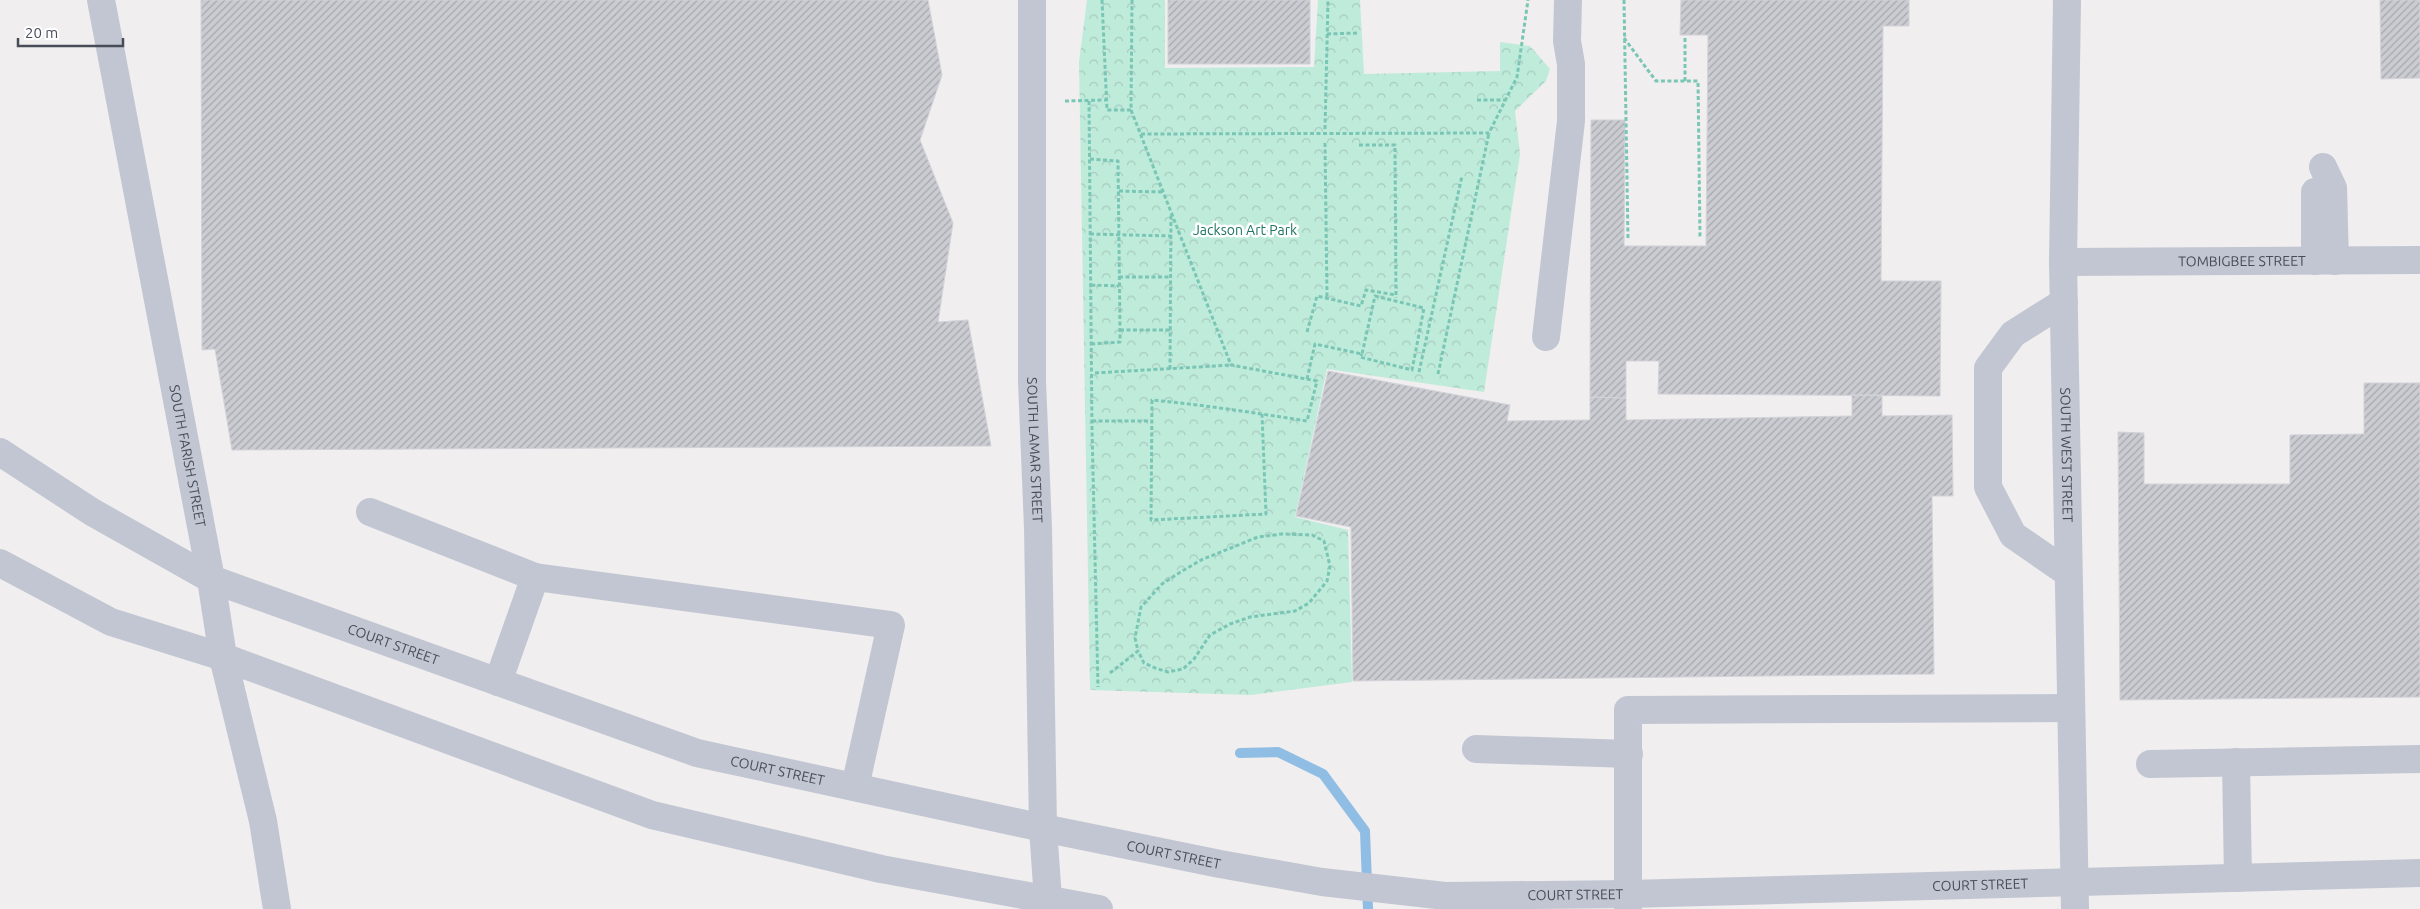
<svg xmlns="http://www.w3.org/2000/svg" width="2420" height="909" viewBox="0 0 2420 909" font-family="Ubuntu,sans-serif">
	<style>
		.park { fill: url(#park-crowns) }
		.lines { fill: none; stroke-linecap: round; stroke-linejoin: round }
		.stream { stroke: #90bde4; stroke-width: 10 }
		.building { fill: url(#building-hatch); stroke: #d2d2d9 }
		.path { stroke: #7ac6b4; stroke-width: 3; stroke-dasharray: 4 2.5; stroke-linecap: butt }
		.minor { stroke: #c2c6d2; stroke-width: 28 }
		.labels { text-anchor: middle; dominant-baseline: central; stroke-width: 5; stroke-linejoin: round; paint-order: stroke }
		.park-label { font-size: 14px; fill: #1e7460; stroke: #fff }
		.street-label { font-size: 14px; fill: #474c59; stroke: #fff }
	</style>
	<defs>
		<pattern id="park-crowns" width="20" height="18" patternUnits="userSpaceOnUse" patternTransform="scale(1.25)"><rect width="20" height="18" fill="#bfebdb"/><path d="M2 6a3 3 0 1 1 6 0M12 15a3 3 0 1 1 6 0" fill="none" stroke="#a6cbbe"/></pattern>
		<pattern id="building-hatch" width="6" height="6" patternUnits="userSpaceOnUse" patternTransform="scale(1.25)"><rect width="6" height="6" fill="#cbccd2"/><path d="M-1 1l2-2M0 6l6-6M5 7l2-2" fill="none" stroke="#a7a8ad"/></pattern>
	</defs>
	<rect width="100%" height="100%" fill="#f0eeee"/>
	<!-- park -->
	<path class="park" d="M1087,0H1165V68L1314,67L1318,0H1360L1364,74L1500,71V42L1530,46L1550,69L1546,81L1515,111L1520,154L1484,392L1327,369L1295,517L1348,530L1352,682L1251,695L1090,690L1079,62Z"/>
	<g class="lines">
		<!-- stream -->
		<path class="stream" d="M1240,753L1278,752L1323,774L1365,831L1368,909"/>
	</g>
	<!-- building -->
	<path class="building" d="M201,0H928L942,75L920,140L953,223L938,322L968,320L991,446L232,450L215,349L202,350Z
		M1168,0H1310V64H1168Z
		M1681,0H1909V26H1883L1881,281H1941L1940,396L1658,394L1659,361H1626V398L1590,397L1591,120H1625L1624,246H1706L1708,35H1680Z
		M2380,0H2420V78L2381,79Z
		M1328,371L1510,405L1507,421L1590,420V397L1626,398V420L1852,416V395H1882V416L1952,415L1953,496H1932L1934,674L1353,681L1351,527L1296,516Z
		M2364,383H2420V697L2120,700L2118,432L2144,433V484H2290V435L2364,434Z"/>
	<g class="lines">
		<!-- path -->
		<path class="path" d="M1102,0L1107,110H1131L1132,0
			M1624,0L1628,240
			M1327,34L1357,33
			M1624,38L1656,81H1698L1700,237
			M1685,81V37
			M1477,100H1506
			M1065,101L1106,100
			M1089,101L1092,429L1098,687
			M1131,110L1231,365L1317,381L1307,421C1256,413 1204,405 1152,400L1151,520L1266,514L1262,414
			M1325,129L1328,0
			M1141,134L1489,133L1517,77L1528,0
			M1325,143L1327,298
			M1359,145H1395L1396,298
			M1090,159L1118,161L1120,330V342L1091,344
			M1119,191L1164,192
			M1090,234L1171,236
			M1119,277H1171
			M1091,285L1119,286
			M1120,330H1170
			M1307,332L1317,296L1361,306L1366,290L1396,295
			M1170,369L1171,214
			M1419,372L1462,176
			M1095,373L1231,365
			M1438,374L1489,133
			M1307,379L1315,344L1362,354L1375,296L1424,308L1412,370L1360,357L1362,354
			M1092,421H1153
			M1110,673L1138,651L1144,663L1155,668L1168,672L1183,669L1194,659L1210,635L1230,624L1250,617L1295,611L1309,603L1327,581L1330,566L1324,541L1312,535L1282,534L1258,537L1201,560L1179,573L1162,584L1141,607L1135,638L1138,651"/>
		<!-- minor -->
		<g class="minor">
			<path id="s1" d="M101,0L211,579L223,657L263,821L277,909"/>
			<path id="s2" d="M1032,0V381L1038,528L1043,828L1048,900"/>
			<path id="s3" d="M2067,0L2063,262L2075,909"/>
			<path d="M2323,167L2333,188L2335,261"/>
			<path d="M2315,261V192"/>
			<path id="s4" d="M2063,262L2420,260"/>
			<path d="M2064,302L2013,334L1988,368V487L2013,535L2068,573"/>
			<path d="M1546,337L1571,121V64L1567,41L1568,0"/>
			<path id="s5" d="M0,452L92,512L211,579L697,753L1043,828L1220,864L1322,882L1445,896L1628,894L2420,873"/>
			<path d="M370,512L535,577L891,625L855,787"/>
			<path d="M0,563L111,622L223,657L652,815L881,869L1099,909"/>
			<path d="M498,682L535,577"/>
			<path d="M1476,749L1629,754"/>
			<path d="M2236,762L2238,878"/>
			<path d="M2150,764L2420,759"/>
			<path d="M1628,909V710L2071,708"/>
		</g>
	</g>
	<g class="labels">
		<!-- park labels -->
		<g class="park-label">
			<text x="1245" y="230">Jackson Art Park</text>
		</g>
		<!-- street labels -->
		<g class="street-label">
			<text stroke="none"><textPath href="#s4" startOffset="179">TOMBIGBEE STREET</textPath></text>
			<text stroke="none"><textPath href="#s2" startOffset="450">SOUTH LAMAR STREET</textPath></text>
			<text stroke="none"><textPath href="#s1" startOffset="464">SOUTH FARISH STREET</textPath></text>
			<text stroke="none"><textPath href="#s3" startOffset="455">SOUTH WEST STREET</textPath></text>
			<text stroke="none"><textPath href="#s5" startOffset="440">COURT STREET</textPath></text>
			<text stroke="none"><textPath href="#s5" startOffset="845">COURT STREET</textPath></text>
			<text stroke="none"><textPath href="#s5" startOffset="1250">COURT STREET</textPath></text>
			<text stroke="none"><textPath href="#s5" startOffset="2060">COURT STREET</textPath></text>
			<text stroke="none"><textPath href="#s5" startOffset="1655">COURT STREET</textPath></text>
		</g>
	</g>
	<!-- scale -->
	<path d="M18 38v8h105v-8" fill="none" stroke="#474c59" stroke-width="2.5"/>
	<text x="25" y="38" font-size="15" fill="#474c59" stroke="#ffffff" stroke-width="4" paint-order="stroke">20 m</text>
</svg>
